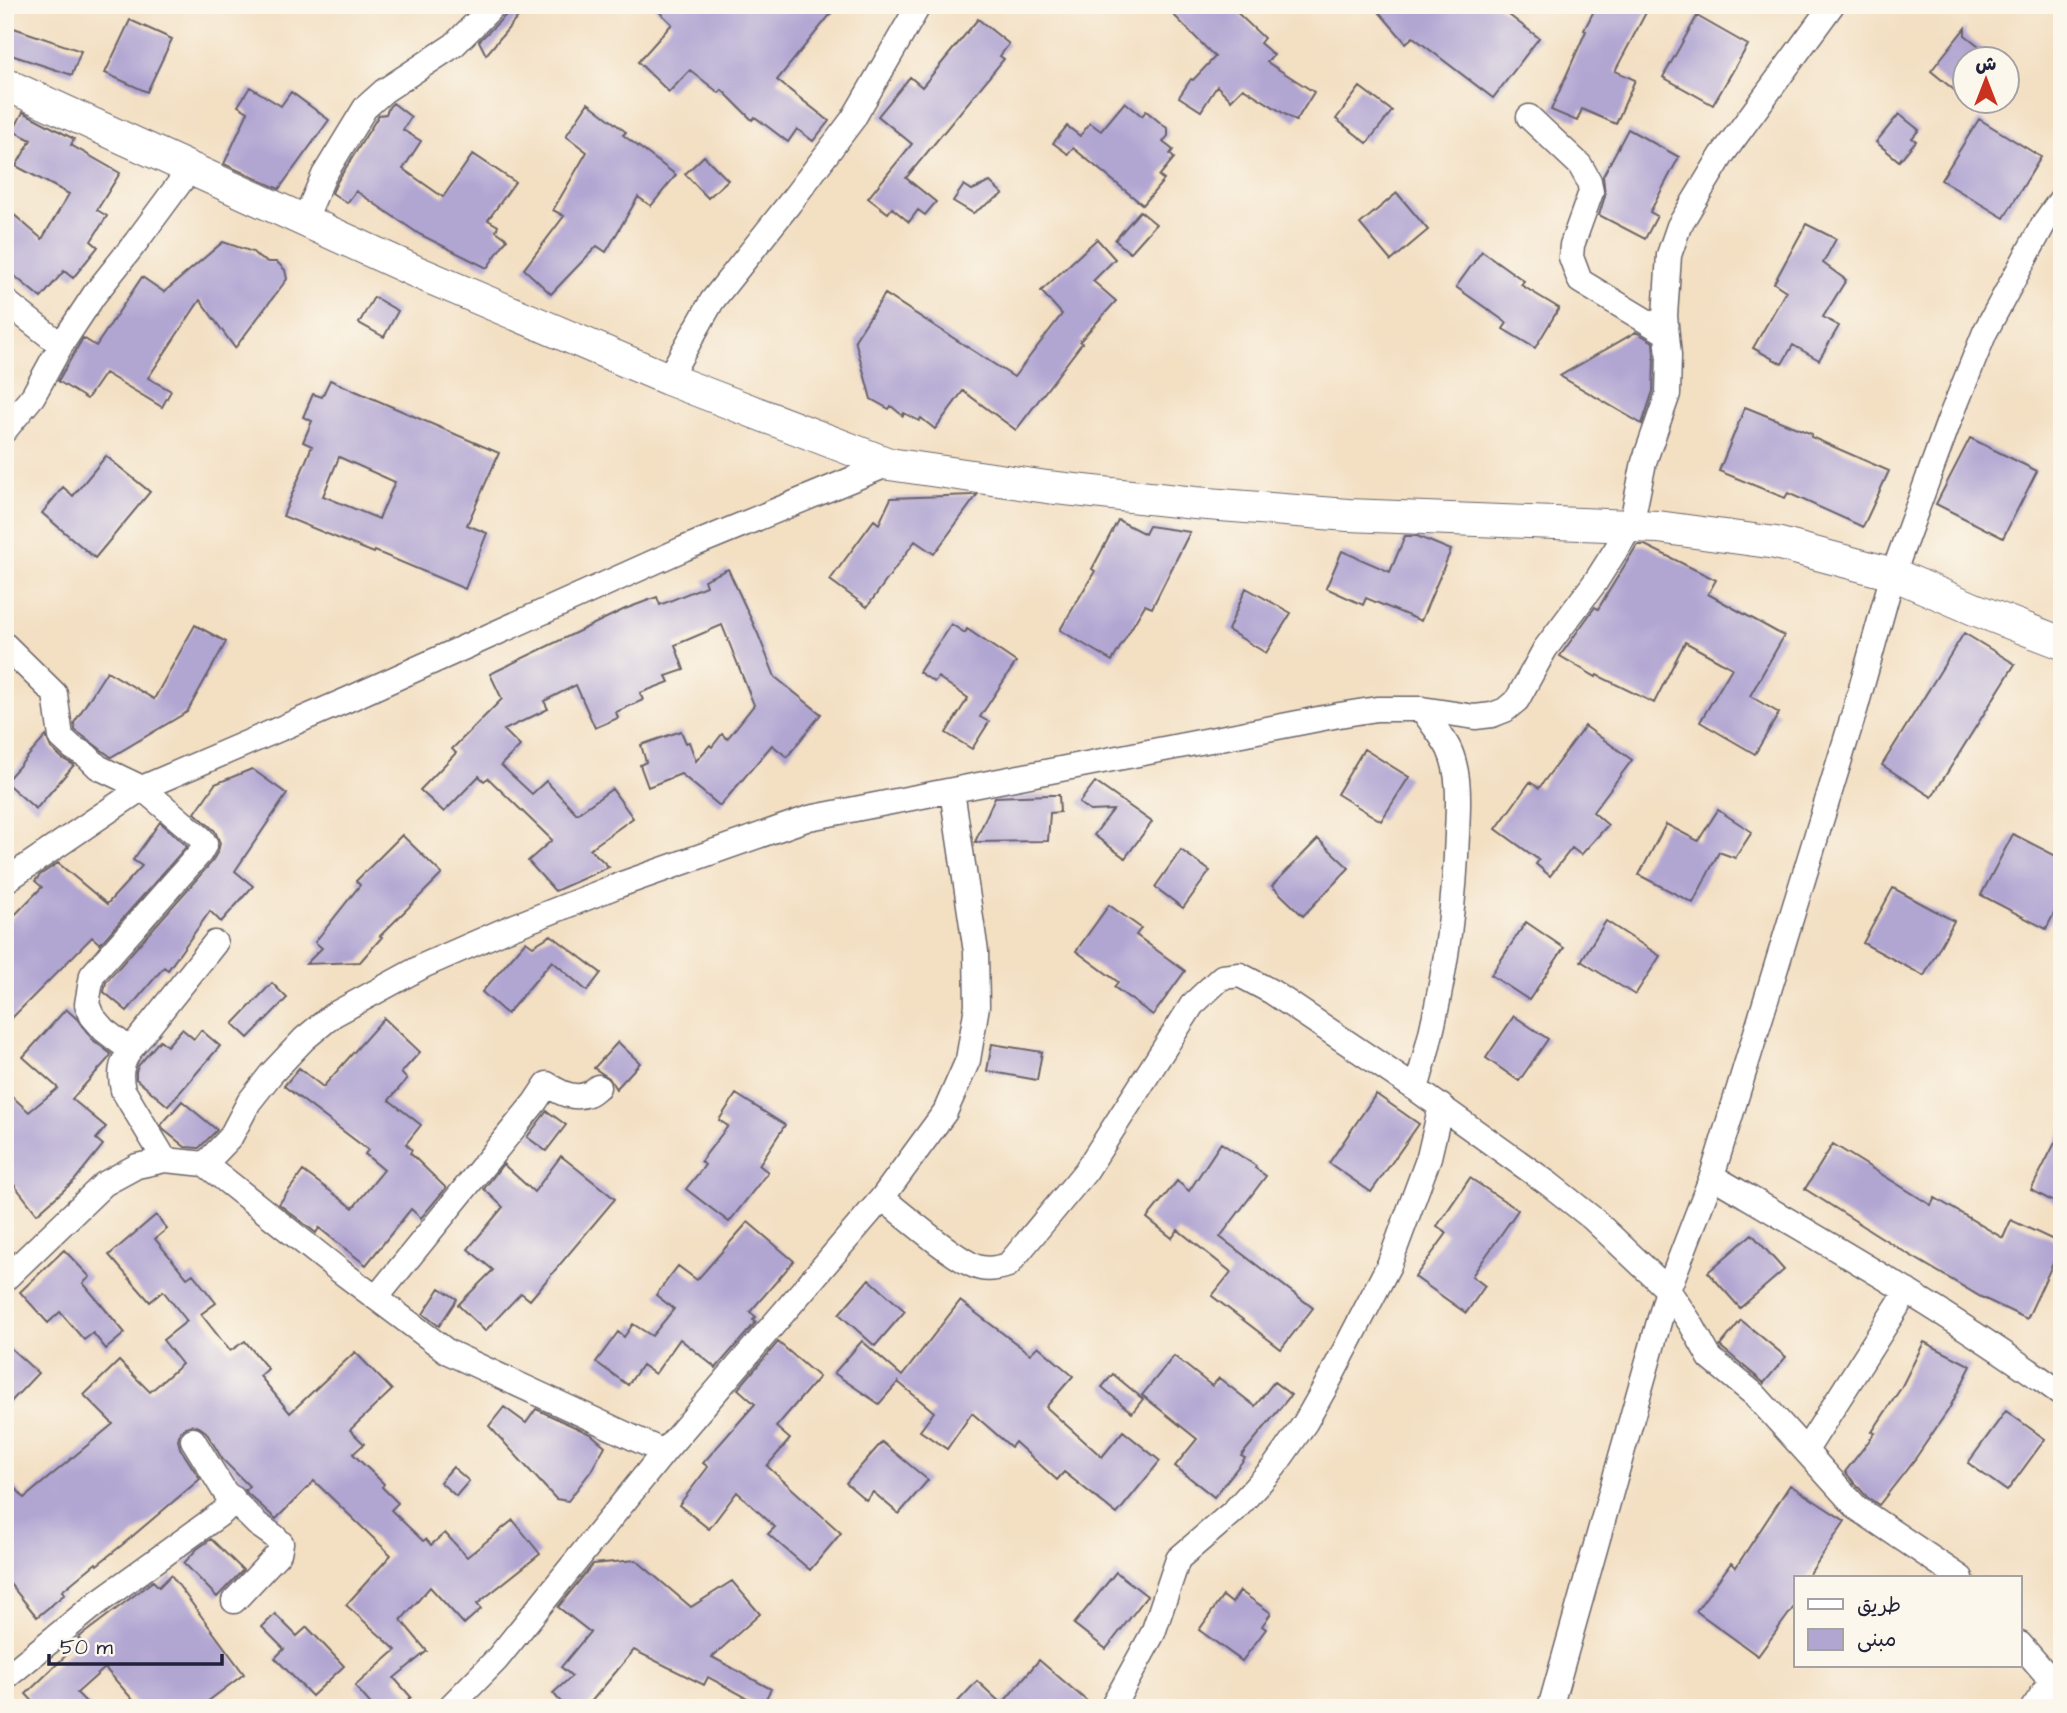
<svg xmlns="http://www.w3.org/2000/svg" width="2067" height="1713" viewBox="0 0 2067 1713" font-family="'Architects Daughter','Playpen Sans Arabic',sans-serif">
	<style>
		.building { fill: #b1a5d2; fill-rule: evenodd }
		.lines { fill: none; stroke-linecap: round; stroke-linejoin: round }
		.minor-casing { stroke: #6b646a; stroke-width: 27 }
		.tertiary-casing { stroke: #6b646a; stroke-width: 34 }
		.minor { stroke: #fff; stroke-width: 24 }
		.tertiary { stroke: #fff; stroke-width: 32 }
	</style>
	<rect width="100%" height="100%" fill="#fbf7ec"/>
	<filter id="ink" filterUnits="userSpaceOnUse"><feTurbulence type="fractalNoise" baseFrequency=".0143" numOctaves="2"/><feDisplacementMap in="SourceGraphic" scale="14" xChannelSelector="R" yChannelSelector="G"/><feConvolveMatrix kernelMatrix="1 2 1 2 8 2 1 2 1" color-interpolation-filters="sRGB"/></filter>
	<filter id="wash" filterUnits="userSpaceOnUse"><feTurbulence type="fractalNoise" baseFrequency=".00686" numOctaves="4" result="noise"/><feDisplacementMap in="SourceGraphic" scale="28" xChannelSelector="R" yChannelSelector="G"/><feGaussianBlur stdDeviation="1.57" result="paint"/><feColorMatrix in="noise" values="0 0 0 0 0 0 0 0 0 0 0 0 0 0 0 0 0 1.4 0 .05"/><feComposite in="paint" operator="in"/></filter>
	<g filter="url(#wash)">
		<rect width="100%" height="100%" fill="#f3dfc2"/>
		<g id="blocks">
			<!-- building -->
			<path class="building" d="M508,5H528L486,55L479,41L505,16Z
				M652,5H838L777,80L829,121L813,141L797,129L788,142L755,117L752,120L722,90L719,93L690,70L669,92L638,62L672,24Z
				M1164,5H1229L1264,38L1260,43L1274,55L1267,62L1314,92L1296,121L1243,88L1231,100L1217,86L1201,111L1179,97L1191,79L1193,80L1215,57Z
				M1373,5H1496L1539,38L1493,98L1413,37L1406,43Z
				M1597,5H1650L1615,71L1635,80L1616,124L1582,109L1577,121L1551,110L1586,31L1584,30Z
				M1697,16L1748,45L1713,105L1663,77Z
				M978,19L1009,44L1000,56L1004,59L906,178L936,202L925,215L918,210L909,222L892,208L888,213L868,198L912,144L878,116L910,77L922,87Z
				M130,20L172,39L147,92L105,73Z
				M5,25L81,51L72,75L5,53Z
				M1965,28V35L1997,60H1965V99L1931,71Z
				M250,87L281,106L291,92L329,120L279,189L224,164L248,112L238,106Z
				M1360,87L1392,111L1367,143L1336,119Z
				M1125,102L1142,116L1146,111L1168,129V136L1163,142L1173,150L1170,154L1174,158L1159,176L1164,180L1143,205L1073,148L1068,154L1053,143L1067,126L1080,136L1090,123L1101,131Z
				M393,103L411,117L403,130L421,141L403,169L443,197L473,154L515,182L488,220L498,226L496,231L507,239L487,268L419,234L356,191L347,203L332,193L337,182L379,115L386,114L389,107Z
				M588,103L626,132L623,135L676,175L651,206L638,197L606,252L597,246L551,294L524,269L564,216L553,210L587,152L566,136Z
				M23,112L74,139L71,145L120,173L97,210L107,216L91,241L98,247L73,278L64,271L41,298L5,268V207L42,239L69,194L16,166L31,140L13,131Z
				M1899,114L1919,130L1912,138L1916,141L1899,161L1876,142Z
				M1979,119L2041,157L2004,218L1941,180Z
				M1628,129L1679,157L1650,212L1657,216L1645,239L1599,215L1605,196L1603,176Z
				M704,156L728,180L708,198L685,174Z
				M990,182L1003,194L973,213L953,201L964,185L972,190Z
				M1397,193L1428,230L1391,261L1360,224Z
				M1140,211L1156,224L1130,253L1115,240Z
				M1806,224L1836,239L1823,263L1846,280L1823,317L1839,326L1819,360L1793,345L1782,364L1753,348L1786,291L1774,283Z
				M1097,239L1115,259L1093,281L1116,301L1080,341L1082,343L1016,430L963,391L935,429L921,418L919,421L904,413L903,416L891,406L889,409L871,399L855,340L885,294L1014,377L1062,314L1041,291Z
				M223,242L253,252L259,258L268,262H277L285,270L287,279L235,348L200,300L148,378L171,391L162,407L105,373L87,399L58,381L83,338L96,346L142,277L164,292Z
				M1482,251L1524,281L1521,285L1559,308L1535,348L1503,329L1507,323L1456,287Z
				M374,297L398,311L384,337L359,323Z
				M1636,332L1653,342L1654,356L1653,391L1642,424L1560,376Z
				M330,380L499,453L467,525L487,533L465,589L375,551L374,553L283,516L312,446L303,442L312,421L303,417L313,394L322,397ZM339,457L395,482L379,519L323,496Z
				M1745,407L1812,434L1811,437L1889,471L1863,527L1788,493L1785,498L1719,471Z
				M1970,438L2037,471L2003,538L1936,504Z
				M106,456L150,492L95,558L42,513L63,487L73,496Z
				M973,495H977L934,554L915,541L867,607L830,580L874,520L879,524L891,498Z
				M1118,520L1145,534L1149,526L1190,532L1152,608L1145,605L1112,661L1060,630L1095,571L1092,569Z
				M1405,536H1417L1451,550L1421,621L1366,598L1363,605L1326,588L1342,551L1390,572Z
				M1637,545H1645L1716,580L1708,594L1784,636L1750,696L1779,713L1755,754L1700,722L1732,668L1685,642L1654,703L1597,675L1596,677L1560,656L1595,607L1598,609Z
				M728,569L758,634L775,677L821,714L787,757L772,745L720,806L681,774L648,787L640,765L646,762L641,745L681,731L686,743L689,742L696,761L710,745L712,747L722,734L727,739L754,705L722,625L675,645L684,670L666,676L669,682L640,693L643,700L616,712L618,718L595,728L576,685L544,701L548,709L504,730L520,746L501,765L532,794L546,781L577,814L612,789L633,818L590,849L609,867L555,891L528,861L552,840L488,778L484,781L479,776L444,812L420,790L456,753L452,749L502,699L490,674L625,609L657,597L660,605L706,586L704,580Z
				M1246,588L1291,613L1266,653L1228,630Z
				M951,624L965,633L967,629L1016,662L980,717L989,722L972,749L946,733L968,698L938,677L934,682L919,672Z
				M195,625L226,642L187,712L111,757L75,730L74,723L107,671L154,699Z
				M1964,633L2015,664L1932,797L1882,765Z
				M1585,726L1632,760L1593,812L1608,825L1581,855L1572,848L1550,876L1536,864L1539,860L1496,829L1530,782L1539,788Z
				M46,736L51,748L63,759L74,765L36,809L5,782Z
				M1364,749L1409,777L1381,821L1337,794Z
				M252,769L287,794L235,871L253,886L221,922L210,911L168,970L164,967L127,1011L104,992L106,982L211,863L218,851L220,843L215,831L195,813L215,784Z
				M1095,782L1152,822L1125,858L1094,835L1113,810L1090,811L1079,803Z
				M1050,795H1059L1060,812L1050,813L1048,841L975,842L995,797Z
				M1718,810L1752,832L1735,858L1719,852L1693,903L1639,875L1666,824L1698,841Z
				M160,822L187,846L100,944L92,937L5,1025V925L42,887L35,881L40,875L58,863L107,904L142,866L133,860Z
				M2013,834L2062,859V898L2046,929L1981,895Z
				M402,835L442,874L380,936L382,937L360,962L306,964L322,948L315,942L360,885L356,881Z
				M1318,839L1349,868L1303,916L1272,886Z
				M1181,850L1210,871L1183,908L1155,887Z
				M1893,888L1954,921L1924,976L1863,943Z
				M1109,905L1141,928L1136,935L1185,971L1153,1015L1114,987L1118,982L1076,951Z
				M1606,921L1660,956L1635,995L1581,961Z
				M1526,922L1564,948L1529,1000L1491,975Z
				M551,935L601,973L587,991L552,961L507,1014L482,992L526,941L533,946Z
				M272,983L287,998L248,1038L233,1024Z
				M66,1009L77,1019L93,1040L111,1054L109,1058L72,1099L106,1127L96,1139L103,1145L74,1181L37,1214L5,1173V1090L29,1112L58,1088L23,1057Z
				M1514,1016L1548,1039L1519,1081L1486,1058Z
				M384,1018L420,1052L401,1073L407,1079L389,1100L421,1125L406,1144L412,1150L410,1153L446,1188L421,1218L411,1209L366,1265L319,1228L316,1233L279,1204L303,1171L353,1208L384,1170L365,1154L368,1150L284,1086L299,1068L323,1087Z
				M182,1029L194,1039L201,1030L220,1046L168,1106L136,1079V1072L138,1066L160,1040L167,1046Z
				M618,1042L640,1063L616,1089L609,1078L594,1068Z
				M992,1044L1042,1052L1037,1080L987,1071Z
				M736,1094L785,1125L759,1165L768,1172L729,1222L686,1189L705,1165L701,1161L728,1126L719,1120Z
				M1376,1094L1419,1124L1371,1192L1329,1163Z
				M182,1101L217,1130L199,1148L185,1147L164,1130L161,1125Z
				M547,1111L566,1125L546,1151L527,1137Z
				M2062,1129V1206L2031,1190Z
				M1221,1143L1256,1166L1255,1168L1266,1176L1220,1237L1313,1308L1281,1349L1212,1296L1231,1272L1178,1230L1172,1238L1147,1218L1177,1181L1189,1191Z
				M1833,1144L1931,1205L1935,1198L2003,1238L2011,1220L2062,1244L2027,1319L1981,1297L1903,1251L1805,1189Z
				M561,1156L615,1199L530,1300L521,1293L485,1331L458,1305L493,1270L468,1249L503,1207L484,1189L503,1164L534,1192Z
				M1470,1178L1518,1210L1472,1276L1485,1286L1466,1313L1415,1277L1447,1233L1437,1226Z
				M156,1215L167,1229L155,1239L187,1278L193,1274L216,1303L201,1314L230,1351L245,1341L268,1369L260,1376L290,1413L355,1352L392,1390L350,1430L364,1444L353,1454L384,1484L382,1487L398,1503L391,1510L423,1541L426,1539L431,1545L445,1533L467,1557L513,1520L540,1554L477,1604L481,1609L464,1624L430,1587L401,1620L427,1651L394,1678L411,1697L399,1708H374L355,1686L396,1650L346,1605L391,1555L314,1481L276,1519L247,1493L245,1490L249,1486L223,1460L206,1432L199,1427L192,1425L186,1427L180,1432L178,1440L180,1448L200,1479L122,1545L97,1565L96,1563L62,1591L65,1594L37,1617L5,1578V1475L24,1498L113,1424L84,1395L119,1361L150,1392L182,1364L163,1340L187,1321L163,1291L150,1302L109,1255Z
				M748,1222L794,1261L750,1312L756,1317L753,1320L756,1322L716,1368L680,1339L655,1374L642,1365L628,1385L596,1362L618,1332L624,1337L633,1324L652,1336L674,1309L656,1295L678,1266L697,1280Z
				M1752,1234L1784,1270L1740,1308L1708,1272Z
				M64,1250L90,1277L83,1283L125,1333L106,1349L93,1333L84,1340L60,1312L48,1323L20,1292Z
				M869,1279L905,1311L875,1346L839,1314Z
				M440,1288L457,1299L439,1326L423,1314Z
				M960,1301L1030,1354L1038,1346L1073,1376L1046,1407L1102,1457L1123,1431L1160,1461L1117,1514L1064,1472L1057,1480L1015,1442L1011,1447L972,1413L947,1449L920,1431L934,1412L898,1382L899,1381L879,1404L834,1373L862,1341L902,1376Z
				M1741,1320L1786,1357L1764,1383L1720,1346Z
				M778,1342L819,1377L776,1427L790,1439L767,1466L841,1533L810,1570L768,1534L775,1527L737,1492L709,1529L679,1505L708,1467L703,1463L755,1404L738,1389Z
				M1924,1342L1971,1366L1949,1409L1915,1459L1879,1505L1867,1497L1845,1472L1875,1433L1872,1432L1901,1388Z
				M5,1343L38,1373L5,1408Z
				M1174,1356L1212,1386L1219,1378L1255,1406L1274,1382L1291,1395L1241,1456L1245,1458L1214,1497L1175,1466L1197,1439L1142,1395Z
				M1113,1374L1143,1399L1132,1413L1102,1387Z
				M504,1407L526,1423L536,1409L592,1435L605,1446L591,1471L568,1501L556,1499L489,1426Z
				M2006,1411L2045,1439L2007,1491L1968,1463Z
				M882,1442L928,1480L899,1514L873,1492L866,1500L846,1483Z
				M453,1467L469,1481L456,1496L440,1482Z
				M1790,1485L1845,1521L1807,1578H1796V1604L1758,1656L1696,1611L1731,1563L1736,1567Z
				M211,1539L243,1570L217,1597L184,1563L197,1549Z
				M636,1560L691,1607L732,1581L760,1614L712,1657L771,1689L762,1706L708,1677L704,1685L634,1650L586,1708H566L553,1693L572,1676L561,1667L590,1632L558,1607L593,1564Z
				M1116,1572L1147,1596L1106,1649L1074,1624Z
				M171,1575L244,1674L199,1708H140L105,1668L77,1693L92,1708H39L26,1694L81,1641L78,1638L153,1581L159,1587Z
				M1240,1591L1271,1613L1262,1626L1266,1629L1242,1661L1199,1630L1223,1596L1232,1603Z
				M275,1614L297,1636L307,1627L344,1666L312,1696L275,1658L284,1649L262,1627Z
				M1039,1660L1095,1708H952L977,1681L1002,1704Z"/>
		</g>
	</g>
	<g filter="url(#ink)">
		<use href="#blocks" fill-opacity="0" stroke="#6b646a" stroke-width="2"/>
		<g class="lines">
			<defs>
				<path id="minor" d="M1529,117L1580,165L1589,181L1591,192L1572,245L1571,257L1580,281L1666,333
					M305,219L324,175L365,108L384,91L454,45L494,5
					M5,301L61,345
					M668,379L712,301L789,204L853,119L919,5
					M5,430L33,396L61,345L94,295L136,242L190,169
					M5,645L55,694L61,737L73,748L86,755L98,767L142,788L202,839L205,844L200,853L92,975L87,1004L92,1016L104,1030L130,1050
					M5,881L142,788L347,700L683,549L889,464
					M1416,1089L1549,1184L1592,1218L1668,1290L1691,1324L1710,1358L1755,1395L1857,1508L1961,1578
					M165,1160L123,1090C119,1074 121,1064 130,1050L215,943
					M205,1164L230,1138L249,1102L271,1074L304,1039L333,1015L425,965L505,930L619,885L809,818L1339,715L1377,709H1422
					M1712,1176C1830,1245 1950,1313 2062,1394
					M882,1198L945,1112L968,1060L977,1006L976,952L952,791
					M5,1279L104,1184L137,1166L165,1160L205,1164L340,1271L448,1352L664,1452L882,1198C902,1213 959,1264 981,1268C990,1270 999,1268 1008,1265L1086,1171L1192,1005L1222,977L1240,975L1272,992L1416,1089C1441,1006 1454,921 1457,834C1458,807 1461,775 1449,749C1442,735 1430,722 1422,709L1475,717L1492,715L1505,710L1517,700L1545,649L1596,581L1631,526L1644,462L1668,394L1669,355L1665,316L1669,255L1679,226L1722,155L1832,5
					M376,1298L535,1102L547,1084C558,1092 574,1100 588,1094C592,1093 595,1089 598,1087
					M193,1440L225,1492L257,1524L274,1536L281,1543L279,1553L234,1601
					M1806,1450L1907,1291
					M2020,1644L2052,1681
					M5,1678L97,1603L223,1512L233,1498
					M449,1708L497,1659L664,1452
					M1114,1708V1704L1153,1633L1178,1559L1234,1511L1274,1467L1305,1423L1327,1384L1389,1265L1429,1157L1441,1106
					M1550,1708L1668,1290L1712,1176L1855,710L1893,574L1949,421L1985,332L2044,223L2062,198
					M2033,1708L2052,1681L2062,1690"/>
				<path id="tertiary" d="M5,84L419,273L668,379L889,464L1047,487L1195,503L1348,515L1658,527L1776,543L1893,574L1974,609L2062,643"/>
			</defs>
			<!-- minor casing -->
			<use href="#minor" class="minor-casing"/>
			<!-- tertiary casing -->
			<use href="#tertiary" class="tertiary-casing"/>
			<!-- minor -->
			<use href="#minor" class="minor"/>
			<!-- tertiary -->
			<use href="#tertiary" class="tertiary"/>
		</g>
	</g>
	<!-- margin -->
	<rect width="2067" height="1713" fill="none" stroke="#fbf7ec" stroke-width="28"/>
	<!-- legend -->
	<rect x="1794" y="1576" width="228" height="91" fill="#fbf7ec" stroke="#a4a2a5" stroke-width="2"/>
	<rect x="1808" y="1599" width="35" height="10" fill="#ffffff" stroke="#a4a2a5" stroke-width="2"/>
	<text x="1857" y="1612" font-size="21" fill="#22223b">طريق</text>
	<rect x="1808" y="1629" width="35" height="21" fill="#b1a5d2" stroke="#a4a2a5" stroke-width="2"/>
	<text x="1857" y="1646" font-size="21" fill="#22223b">مبنى</text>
	<!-- north arrow -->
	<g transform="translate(1986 80)"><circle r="33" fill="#fbf7ec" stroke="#a4a2a5" stroke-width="2"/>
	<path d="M0-5L12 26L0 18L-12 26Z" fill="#c8321e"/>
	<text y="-10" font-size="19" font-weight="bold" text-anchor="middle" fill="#22223b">ش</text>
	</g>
	<!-- scale -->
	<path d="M49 1654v10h173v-10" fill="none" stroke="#22223b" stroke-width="3.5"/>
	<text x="60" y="1654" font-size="21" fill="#22223b" stroke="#fbf7ec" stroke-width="5" paint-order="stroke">50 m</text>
</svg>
